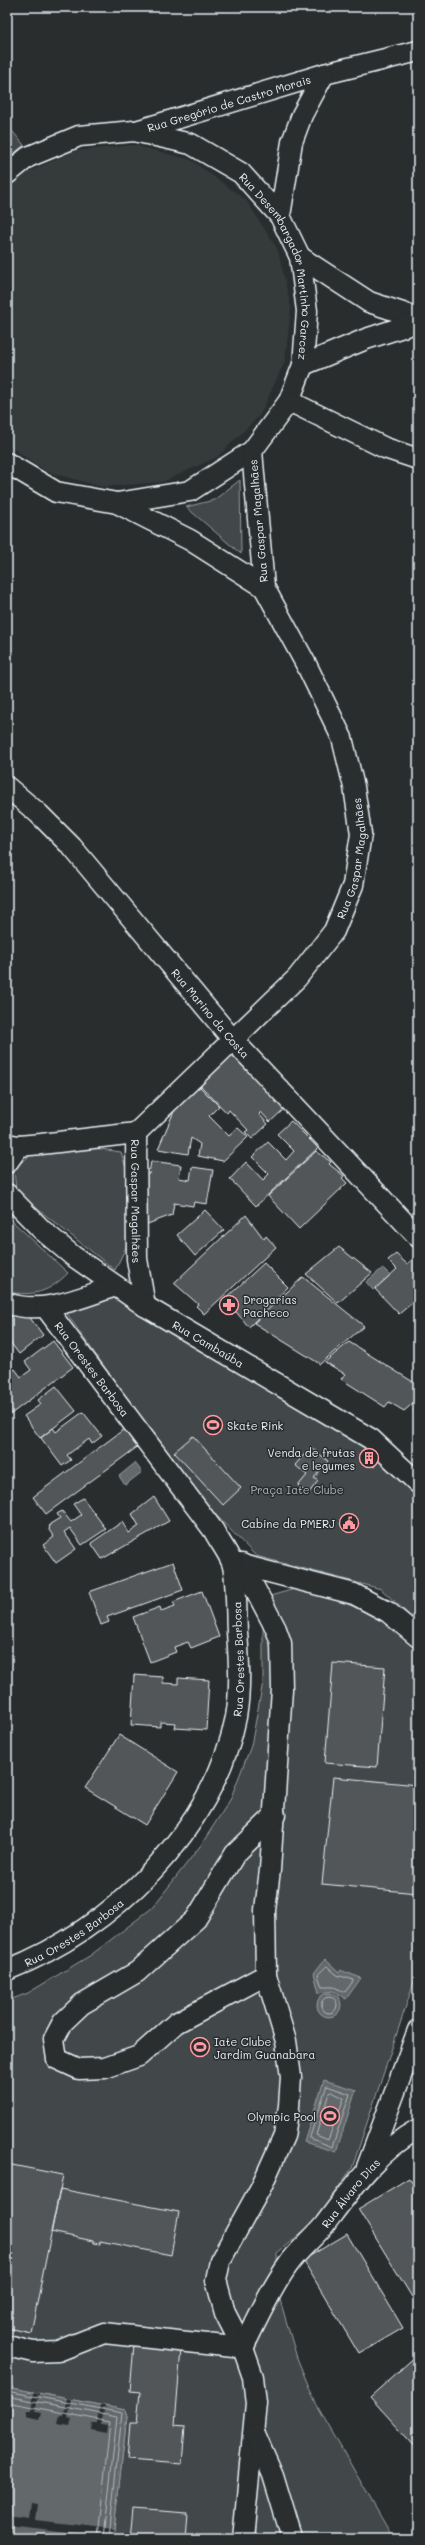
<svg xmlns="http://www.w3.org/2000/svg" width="425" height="2545" viewBox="0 0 425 2545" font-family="Mali,sans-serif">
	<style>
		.built { fill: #363a3b }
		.green { fill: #424648; stroke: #959ca0 }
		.water { fill: #63686b; stroke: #989fa3 }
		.pier { fill: #2a2d2e }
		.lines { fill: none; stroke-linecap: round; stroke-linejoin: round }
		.shore { stroke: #b3bac0; stroke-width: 1 }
		.building { fill: #535759; stroke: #e8f1f8 }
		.minor-casing { stroke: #e8f1f8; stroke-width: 23 }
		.minor { stroke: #2a2d2e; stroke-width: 20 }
		.labels { text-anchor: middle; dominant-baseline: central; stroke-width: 3; stroke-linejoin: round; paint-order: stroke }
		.street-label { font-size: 11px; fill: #e8f1f8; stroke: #2a2d2e }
		.poi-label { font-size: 11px; fill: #e8f1f8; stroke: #2a2d2e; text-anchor: start }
		.park-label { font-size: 11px; fill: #aeb5ba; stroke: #2a2d2e }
	</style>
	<rect width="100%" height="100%" fill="#2a2d2e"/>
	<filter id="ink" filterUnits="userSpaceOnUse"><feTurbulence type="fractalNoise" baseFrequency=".025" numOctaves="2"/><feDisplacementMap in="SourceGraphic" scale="8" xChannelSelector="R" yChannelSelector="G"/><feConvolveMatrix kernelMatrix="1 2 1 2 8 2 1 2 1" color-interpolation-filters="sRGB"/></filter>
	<g filter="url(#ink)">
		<!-- built -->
		<path class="built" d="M134,145L191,160L246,200L278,250L291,308L285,361L260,415L217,457L162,482L103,487L45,471L7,444V187L20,176L74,151Z"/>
		<!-- green -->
		<path class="green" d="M7,125L24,145L7,159Z
			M240,480L241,554L186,507L214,500Z
			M94,1148L121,1152L129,1178L126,1247L115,1270L16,1192L14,1168L32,1154Z
			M10,1219L68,1273C48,1293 35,1296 7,1292V1222Z
			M112,1292L365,1443L415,1490L418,1493V1623L381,1589L256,1556L211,1510L139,1416L62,1307Z
			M302,1587L355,1607L397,1629L418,1652V1970L352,2168L313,2223L277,2253L278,2293L297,2358L316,2404L393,2538H113L127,2416L125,2410L7,2387V2001L28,1993L91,1955L152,1908L201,1845L230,1800L251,1746L263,1682V1626L270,1596Z"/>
		<!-- water -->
		<path class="water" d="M383,1268L390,1275L373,1290L366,1282Z
			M135,1463L142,1472L125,1485L119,1476Z
			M325,1959L339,1972L340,1970L361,1978L346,1999L333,1991L319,1993L314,1973Z
			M317 2005a12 12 0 1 1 24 0a12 12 0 1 1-24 0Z
			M324,2080L356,2090L336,2152L304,2142Z
			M7,2387L125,2410L127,2416L113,2538H7Z"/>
		<!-- pier -->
		<path class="pier" d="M34,2392L39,2393L35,2411L41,2412L39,2420L26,2417L27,2410H31Z
			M67,2398L71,2399L67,2417L72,2418L70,2426L58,2424L60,2416H63Z
			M100,2405L105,2406L101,2424L107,2425L106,2433L91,2430L92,2423H97Z
			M30,2503L37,2504L35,2520L114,2529L113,2537L7,2525V2516L28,2519Z"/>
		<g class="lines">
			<!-- shore -->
			<path class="shore" d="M327,1966L337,1975L354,1980L345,1992L334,1987H322L318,1975Z
				M321 2005a8 8 0 1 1 16 0a8 8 0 1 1-16 0Z
				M327,2086L350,2094L332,2147L310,2138Z
				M332,2092L344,2098L328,2140L316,2135L329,2093Z
				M7,2391L122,2413L109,2538
				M7,2396L117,2417L104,2538
				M7,2402L110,2422L98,2538"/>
		</g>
		<!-- building -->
		<path class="building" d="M232,1055L284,1109L270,1122L261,1112L259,1114L268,1124L252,1139L245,1132L248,1130L229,1110L227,1113L200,1085Z
			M199,1086L219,1106L209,1116L229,1136L238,1128L248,1137L223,1161L198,1156L200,1144L191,1138L188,1154L158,1149L175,1109Z
			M291,1121L318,1148L256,1206L230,1179L246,1162L263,1180L269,1174L252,1157L268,1142L286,1160L294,1151L277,1134Z
			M316,1151L331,1162L329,1164L344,1176L342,1178L347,1183L299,1229L268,1196Z
			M151,1161L181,1165L179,1178L190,1180L192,1167L213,1170L207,1204L194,1202L193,1206L174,1203L172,1215L142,1226L146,1174H149Z
			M205,1210L224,1230L195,1256L177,1235Z
			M246,1215L264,1239L266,1236L276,1247L204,1314L196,1306L198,1304L174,1283Z
			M339,1247L372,1273L338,1303L306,1274Z
			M396,1254L407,1264L415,1257L418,1261V1298L399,1314L375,1289L397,1269L388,1260Z
			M264,1263L288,1287L249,1327L225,1299Z
			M303,1277L364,1326L320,1364L254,1323Z
			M7,1312L11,1317L18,1312L23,1318L27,1314L43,1335L19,1354L7,1338Z
			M53,1341L73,1367L7,1417V1375L15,1369L21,1377L31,1370L25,1362Z
			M349,1342L418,1385V1399L404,1411L389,1402L385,1407L341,1379L345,1374L325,1362Z
			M56,1386L76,1411L40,1438L24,1416L41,1404L38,1400Z
			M418,1407V1417L413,1411Z
			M83,1412L102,1436L92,1444L89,1439L67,1455L71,1460L62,1466L41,1438L53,1428L56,1432Z
			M127,1427L140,1445L46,1514L33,1497Z
			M193,1436L241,1488L223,1505L174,1452Z
			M311,1447L328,1461L314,1478L318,1481L308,1494L298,1486L307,1475L295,1465Z
			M364,1449L379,1460L374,1467L359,1456Z
			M154,1497L169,1521L102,1559L91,1543L122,1522L129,1533L139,1526L132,1514Z
			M83,1498L106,1529L82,1545L70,1528L64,1532L76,1549L56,1563L43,1545L54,1537L49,1530L50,1524L60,1518L57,1514L62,1511L71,1522L81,1515L73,1504Z
			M173,1562L183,1590L107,1617L109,1622L101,1625L89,1592Z
			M202,1591L219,1637L191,1648L188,1642L174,1647L176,1652L150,1662L133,1617L160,1607L161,1611L175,1606L173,1602Z
			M333,1663L385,1667L377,1767L325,1763Z
			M134,1675L163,1677V1683L178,1684V1678L209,1680L206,1730L175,1728L176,1723L160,1722V1727L131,1725Z
			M119,1735L178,1772L145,1825L85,1788Z
			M333,1777L418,1785L417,1893L322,1884Z
			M7,2164L63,2175L31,2333L7,2328Z
			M409,2178L418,2192V2294L412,2297L358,2209Z
			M60,2189L179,2212L171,2255L100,2241V2244L93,2243V2241L51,2232Z
			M347,2234L403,2328L359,2354L303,2260Z
			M134,2345L181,2349L175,2425L185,2426L182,2464L127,2460L130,2423H137L140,2392L130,2391Z
			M418,2354V2450L370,2397Z
			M133,2509L187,2513L185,2538H130Z"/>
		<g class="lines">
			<defs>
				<g id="minor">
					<path id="s1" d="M136,131L324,74L418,51"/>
					<path id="s2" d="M7,174L28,157L79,136L134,131L191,144L241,173L280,216L300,257L307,311L303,365L289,401L252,451L190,491L117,503"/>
					<path d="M280,216L292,142L302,115L324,74"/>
					<path d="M300,257L369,302L418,318"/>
					<path d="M303,365L366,339L418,322"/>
					<path d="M289,401L385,448L418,459"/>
					<path d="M7,463L56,492L117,503L190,540L264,587"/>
					<path id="s3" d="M7,787L39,814L72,847L233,1040L418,1237"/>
					<path id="s4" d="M136,1133L137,1259L145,1306"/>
					<path id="s5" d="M7,1144L19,1146L41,1144L136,1133L297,978L334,931L353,885L361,834L354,787L342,738L307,666L264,587L252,451"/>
					<path d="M7,1163L19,1146"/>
					<path id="s6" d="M7,1194L42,1230L73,1256L145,1306L371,1439L418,1483"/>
					<path d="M7,1303C43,1316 81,1297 116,1286"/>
					<path d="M234,1563L354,1594L388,1612L418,1637"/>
					<path d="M242,1564L276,1629L281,1643L282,1689L270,1870L265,1910L266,1975L286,2041L291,2077L289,2106L284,2136L261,2187L220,2261L216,2280L225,2313L243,2348L253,2377L256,2403L243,2538"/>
					<path id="s7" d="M7,1970C112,1930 214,1829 236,1717C241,1688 239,1660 237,1632C236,1615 237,1577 232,1563C228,1552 219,1541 214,1531L46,1308"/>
					<path d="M266,1975L176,2023L139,2056L105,2068L79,2069L57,2059L54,2039L63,2022L82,2004L137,1972L196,1919L235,1854L275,1815"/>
					<path d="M367,2167L418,2030"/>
					<path id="s8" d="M7,2346L33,2352L58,2351L104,2333L243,2348C257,2320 270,2290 288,2265C298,2250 314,2238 325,2224C352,2188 378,2151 418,2129"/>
					<path d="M255,2434L273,2475L292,2538"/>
				</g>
			</defs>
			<!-- minor casing -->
			<use href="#minor" class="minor-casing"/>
			<!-- minor -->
			<use href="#minor" class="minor"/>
		</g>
	</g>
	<!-- icons -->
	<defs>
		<symbol id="pharmacy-ring" viewBox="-11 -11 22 22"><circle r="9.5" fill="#2a2d2e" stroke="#ff9aa2" stroke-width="1.5"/><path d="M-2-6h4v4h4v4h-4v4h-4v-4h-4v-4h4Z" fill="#ff9aa2"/></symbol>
		<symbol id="stadium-ring" viewBox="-11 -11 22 22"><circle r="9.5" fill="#2a2d2e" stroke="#ff9aa2" stroke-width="1.5"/><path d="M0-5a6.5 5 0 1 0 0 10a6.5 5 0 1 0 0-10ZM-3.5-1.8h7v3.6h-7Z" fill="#ff9aa2"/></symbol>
		<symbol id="building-ring" viewBox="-11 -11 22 22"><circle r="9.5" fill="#2a2d2e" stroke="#ff9aa2" stroke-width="1.5"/><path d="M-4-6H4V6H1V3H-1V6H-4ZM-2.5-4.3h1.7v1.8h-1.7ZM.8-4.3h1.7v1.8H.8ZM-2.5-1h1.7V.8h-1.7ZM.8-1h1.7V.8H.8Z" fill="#ff9aa2"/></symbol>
		<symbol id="civic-ring" viewBox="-11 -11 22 22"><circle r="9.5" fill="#2a2d2e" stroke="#ff9aa2" stroke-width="1.5"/><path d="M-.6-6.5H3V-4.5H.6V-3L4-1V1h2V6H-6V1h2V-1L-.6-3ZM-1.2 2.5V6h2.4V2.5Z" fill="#ff9aa2"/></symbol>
	</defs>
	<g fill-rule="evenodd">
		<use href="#pharmacy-ring" x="218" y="1294" width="22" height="22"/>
		<use href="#stadium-ring" x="202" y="1414" width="22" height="22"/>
		<use href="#building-ring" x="358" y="1447" width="22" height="22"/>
		<use href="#civic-ring" x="338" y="1512" width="22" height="22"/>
		<use href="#stadium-ring" x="189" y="2036" width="22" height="22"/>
		<use href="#stadium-ring" x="319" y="2105" width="22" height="22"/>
	</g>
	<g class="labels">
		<!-- street labels -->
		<g class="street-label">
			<text stroke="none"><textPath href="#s1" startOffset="97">Rua Gregório de Castro Morais</textPath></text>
			<text stroke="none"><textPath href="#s2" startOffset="358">Rua Desembargador Martinho Garcez</textPath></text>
			<text transform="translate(258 521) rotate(-95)">Rua Gaspar Magalhães</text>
			<text stroke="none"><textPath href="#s5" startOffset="489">Rua Gaspar Magalhães</textPath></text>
			<text stroke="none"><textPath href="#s3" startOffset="305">Rua Marino da Costa</textPath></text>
			<text stroke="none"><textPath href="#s4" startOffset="68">Rua Gaspar Magalhães</textPath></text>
			<text stroke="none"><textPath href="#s6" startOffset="252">Rua Cambaúba</textPath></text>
			<text transform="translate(92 1369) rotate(53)">Rua Orestes Barbosa</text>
			<text stroke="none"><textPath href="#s7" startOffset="413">Rua Orestes Barbosa</textPath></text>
			<text stroke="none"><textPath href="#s7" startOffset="77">Rua Orestes Barbosa</textPath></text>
			<text stroke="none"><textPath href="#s8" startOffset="431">Rua Álvaro Dias</textPath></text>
		</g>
		<!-- poi labels -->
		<g class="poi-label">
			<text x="243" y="1299">Drogarias<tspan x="243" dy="13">Pacheco</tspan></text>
			<text x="227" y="1425">Skate Rink</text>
			<text x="355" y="1452" text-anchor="end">Venda de frutas<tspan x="355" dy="13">e legumes</tspan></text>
			<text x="335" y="1523" text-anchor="end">Cabine da PMERJ</text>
			<text x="214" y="2041">Iate Clube<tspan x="214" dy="13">Jardim Guanabara</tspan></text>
			<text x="316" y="2116" text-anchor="end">Olympic Pool</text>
		</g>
		<!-- park labels -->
		<g class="park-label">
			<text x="297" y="1489">Praça Iate Clube</text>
		</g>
	</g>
	<!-- margin -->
	<rect width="425" height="2545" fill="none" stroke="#2a2d2e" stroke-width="24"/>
	<rect x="12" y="12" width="401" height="2521" fill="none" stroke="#e8f1f8" stroke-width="1.5" filter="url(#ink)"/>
</svg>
